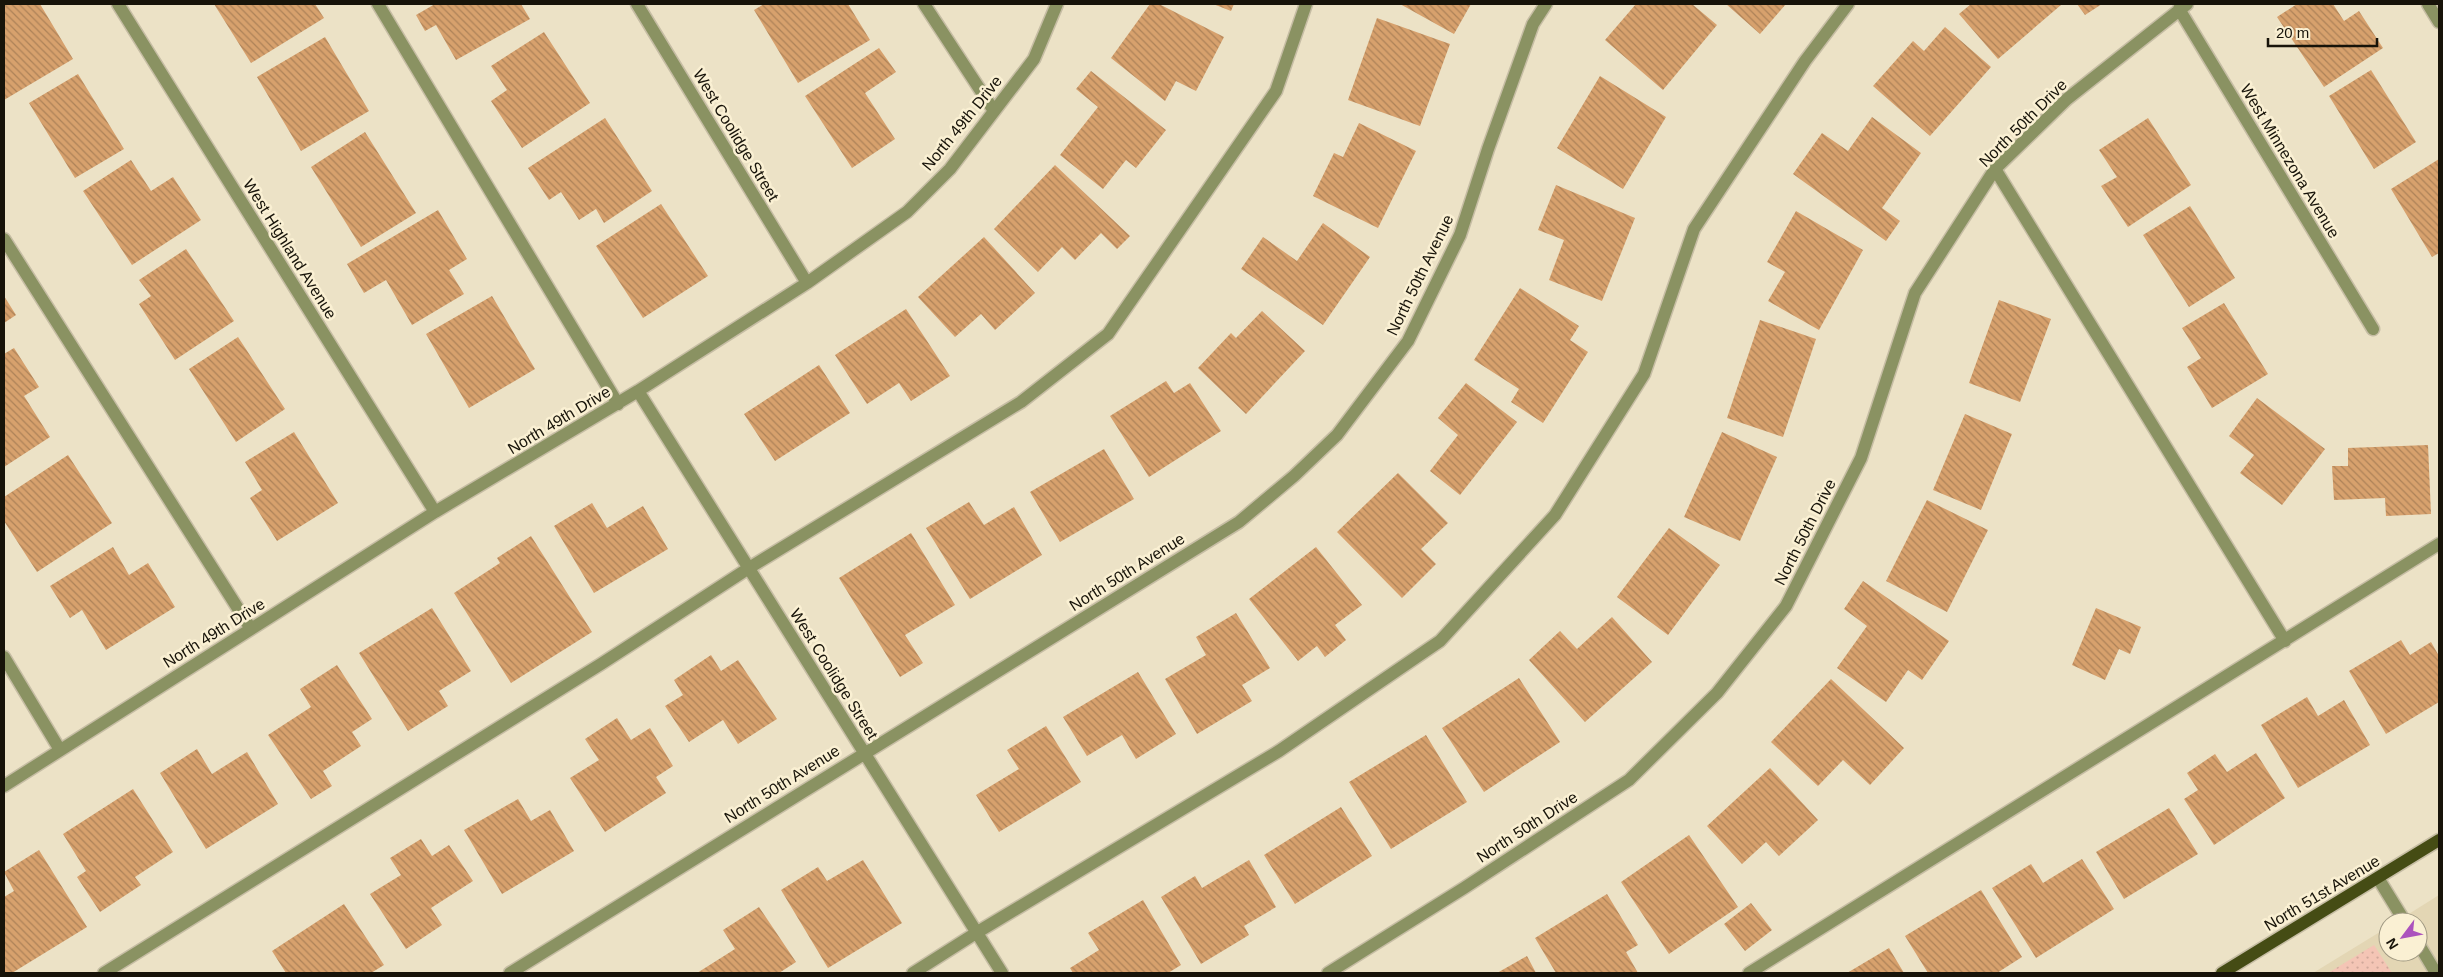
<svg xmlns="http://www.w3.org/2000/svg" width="2443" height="977" viewBox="0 0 2443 977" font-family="Helvetica,sans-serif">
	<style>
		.built { fill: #e3d6b4 }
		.grass { fill: url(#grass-dots) }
		.building { fill: url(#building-back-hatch) }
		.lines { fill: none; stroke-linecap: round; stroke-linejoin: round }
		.minor-casing { stroke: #c6bda4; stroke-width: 15 }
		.major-casing { stroke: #c6bda4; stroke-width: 15 }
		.minor { stroke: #8a9262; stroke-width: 12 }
		.major { stroke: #454c14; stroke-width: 12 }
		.labels { text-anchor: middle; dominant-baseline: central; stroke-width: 5; stroke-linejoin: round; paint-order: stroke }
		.street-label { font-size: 16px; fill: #171309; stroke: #faf0d3 }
	</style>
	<defs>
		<pattern id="grass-dots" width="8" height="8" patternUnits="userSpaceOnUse" patternTransform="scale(1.25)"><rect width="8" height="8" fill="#f4c5b5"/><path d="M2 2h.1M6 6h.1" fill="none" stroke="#d0a89a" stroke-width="1.8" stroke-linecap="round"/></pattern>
		<pattern id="building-back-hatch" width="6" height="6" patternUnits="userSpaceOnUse" patternTransform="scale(1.25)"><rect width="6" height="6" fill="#d7a16d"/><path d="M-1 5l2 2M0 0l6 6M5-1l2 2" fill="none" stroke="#ad8258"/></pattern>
	</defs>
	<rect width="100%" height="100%" fill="#ece2c6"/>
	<!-- built -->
	<path class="built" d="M2439,895V973H2313L2388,927V952H2418V922H2396Z"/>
	<!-- grass -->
	<path class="grass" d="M2374,945L2392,973H2328Z"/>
	<!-- building -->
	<path class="building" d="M4,4H40L73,59L4,100Z
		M214,4H315L324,18L251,63Z
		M435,4H521L530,19L456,60L436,25L425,31L416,15Z
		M764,4H848L870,40L798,83L754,10Z
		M1150,4H1159L1224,37L1196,91L1176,81L1165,101L1111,58Z
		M1213,4H1234L1231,11Z
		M1400,4H1471L1454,34Z
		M1636,4H1692L1717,25L1663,90L1605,40Z
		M1726,4H1786L1760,34Z
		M1971,4H2060L2061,5L1998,59L1959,14Z
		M2077,4H2102L2085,15Z
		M2297,4H2333L2344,21L2359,11L2383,48L2324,87L2277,17Z
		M1377,18L1450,44L1420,126L1348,100Z
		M1945,27L1991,67L1930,136L1873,86L1913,41L1924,51Z
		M544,32L590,103L522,148L491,101L507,90L491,66Z
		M325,37L369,111L301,151L257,77Z
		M879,48L896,72L865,93L895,139L852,168L805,96Z
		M2371,70L2416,142L2374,169L2329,96Z
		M1091,71L1166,130L1136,168L1126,160L1103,189L1060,155L1098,107L1076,89Z
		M78,74L124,149L75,178L29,103Z
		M1600,76L1666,117L1623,189L1557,148Z
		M1872,117L1921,153L1882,208L1900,221L1886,241L1793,174L1822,133L1848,151Z
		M605,118L652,191L604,223L596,209L579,220L561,192L549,200L528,168Z
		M2148,118L2191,185L2128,227L2101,186L2117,177L2099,150Z
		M1359,123L1416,151L1378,228L1313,196L1334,153L1343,157Z
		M365,132L416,213L361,247L311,167Z
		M2439,159V253L2432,257L2391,189Z
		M131,160L151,191L173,177L201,220L132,265L83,191Z
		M1055,165L1130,236L1117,249L1101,233L1075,260L1062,247L1038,272L994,229Z
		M1556,185L1635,218L1602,301L1549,280L1564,240L1538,230Z
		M661,204L708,276L643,318L596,246Z
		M2190,206L2235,278L2189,307L2143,235Z
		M438,210L467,259L449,270L464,294L412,325L386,280L364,293L347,264Z
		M1796,211L1863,250L1819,330L1768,301L1785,272L1767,262Z
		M1323,223L1370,257L1323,325L1241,269L1263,237L1297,261Z
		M984,237L1035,293L995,330L981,314L955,337L918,297Z
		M186,249L234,321L175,360L139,304L151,296L139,280Z
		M1520,288L1579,326L1570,340L1588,352L1543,423L1511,402L1519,389L1474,360Z
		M4,296L16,315L4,323Z
		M492,296L535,369L469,408L426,334Z
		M1999,300L2051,319L2020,402L1969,383Z
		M2224,303L2268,374L2212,408L2187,367L2201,358L2182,328Z
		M906,309L950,376L911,401L899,383L867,404L835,355Z
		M1262,311L1305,351L1246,414L1198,368L1231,333L1236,338Z
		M1760,320L1816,339L1783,437L1727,418Z
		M238,337L285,409L236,442L189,369Z
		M14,348L39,387L24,396L50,437L4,467V354Z
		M819,365L850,413L775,461L744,414Z
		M1166,381L1174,393L1190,383L1221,431L1149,477L1110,416Z
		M1466,383L1517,422L1460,495L1430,471L1458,435L1438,418Z
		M2257,398L2325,449L2282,505L2240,473L2254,455L2229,436Z
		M1965,414L2012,434L1981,510L1933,490Z
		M294,432L338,503L277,541L250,498L262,490L245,462Z
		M1722,432L1777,457L1740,541L1684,517Z
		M2428,445L2431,514L2386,516L2385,498L2334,500L2332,466H2348V448Z
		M1104,449L1134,499L1060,542L1030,492Z
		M68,455L112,523L37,572L4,521V497Z
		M1398,473L1448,523L1421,549L1436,564L1402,598L1337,532Z
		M1927,500L1988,530L1947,612L1886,581Z
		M969,502L984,525L1014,507L1042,555L970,599L926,528Z
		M592,503L607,528L643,506L668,549L594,593L554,526Z
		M1669,528L1720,565L1668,635L1617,597Z
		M911,533L955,605L905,635L923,663L900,677L839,578Z
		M531,536L592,632L511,683L454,593L500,563L497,558Z
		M113,547L129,575L148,563L175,607L106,650L82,610L70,618L50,586Z
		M1316,547L1362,605L1335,625L1346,640L1325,657L1317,646L1298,661L1249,599Z
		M1863,581L1949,641L1922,680L1908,670L1886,702L1837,668L1867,626L1844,609Z
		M432,608L471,671L439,691L448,706L408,731L359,653Z
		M2096,608L2141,627L2130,654L2119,649L2105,680L2072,665Z
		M1236,613L1270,668L1242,685L1252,701L1197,734L1165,679L1206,655L1196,637Z
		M1612,617L1652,662L1585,722L1529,660L1560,631L1577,649Z
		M2401,640L2410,655L2431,642L2439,656V702L2386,734L2349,671Z
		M711,655L721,671L738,660L777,719L738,744L723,720L689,742L665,706L683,695L674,680Z
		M337,665L372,719L352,732L361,746L323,771L332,786L311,799L268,735L311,707L300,689Z
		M1138,672L1176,734L1136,759L1122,735L1087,756L1063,717Z
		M1519,678L1560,742L1484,792L1442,728Z
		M1831,679L1904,748L1870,785L1843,760L1818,786L1771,742Z
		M2307,697L2318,716L2344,700L2370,745L2298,788L2261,725Z
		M617,718L631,740L650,728L673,766L656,777L666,793L605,832L570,778L599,760L585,739Z
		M1046,726L1081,782L999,832L976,795L1019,769L1007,750Z
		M1426,735L1467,802L1391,849L1349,782Z
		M197,749L212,774L247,752L278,804L206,849L160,773Z
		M2256,753L2285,798L2214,845L2184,799L2198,790L2187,773L2215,754L2227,772Z
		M1770,768L1818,820L1779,856L1766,842L1742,864L1707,826Z
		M133,789L173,852L135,877L141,885L100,912L77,877L86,871L63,834Z
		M518,799L531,821L550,810L574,851L502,894L464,830Z
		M1341,807L1372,856L1295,904L1264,855Z
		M2169,808L2198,854L2124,899L2096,852Z
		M1689,835L1738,907L1669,954L1621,882Z
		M421,839L432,856L449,845L473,881L431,908L442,925L406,949L370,894L401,875L390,858Z
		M39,850L87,927L12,973H4V897L14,891L4,872Z
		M2082,859L2114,909L2036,958L1992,888L2031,864L2043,883Z
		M863,860L902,923L828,968L781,890L818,867L827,881Z
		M1249,860L1276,907L1244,926L1249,935L1201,964L1161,897L1195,876L1202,888Z
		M1981,890L2022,957L1997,973H1928L1905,936Z
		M1607,894L1638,945L1626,952L1638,973H1556L1535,938Z
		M1143,900L1181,965L1168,973H1073L1070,968L1099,950L1088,933Z
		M1751,903L1772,930L1745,951L1724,924Z
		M344,904L384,965L371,973H286L272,951Z
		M759,907L796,962L779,973H697L735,949L723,930Z
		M1889,948L1904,973H1847Z
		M1527,956L1536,973H1497Z"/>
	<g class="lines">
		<defs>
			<path id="minor" d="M118,4L435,512
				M378,4L618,404
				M637,4L807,283
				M924,4L994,111
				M2428,4L2439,22
				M2179,9L2373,329
				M1995,169L2285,641
				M4,239L251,629
				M638,391L1002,973
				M4,657L60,750
				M4,786L435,512L638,391L807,283L907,212L950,169L1034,59L1057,4
				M2378,878L2405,922
				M2418,943L2436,973
				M104,973L601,664L749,568L1021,402L1108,334L1276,91L1306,4
				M510,973L1239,522L1294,476L1337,435L1408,341L1460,235L1488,149L1533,24L1546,4
				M913,973L976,933L1279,751L1440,641L1555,515L1644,374L1694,229L1805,61L1848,4
				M1328,973L1464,888L1629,780L1717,693L1786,606L1861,458L1915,293L1995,169L2067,99L2187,4
				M1749,973L2439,544"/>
			<path id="major" d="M2222,973L2439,840"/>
		</defs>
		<!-- minor casing -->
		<use href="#minor" class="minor-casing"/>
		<!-- major casing -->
		<use href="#major" class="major-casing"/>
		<!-- minor -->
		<use href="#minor" class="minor"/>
		<!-- major -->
		<use href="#major" class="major"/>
	</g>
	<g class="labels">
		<!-- street labels -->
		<g class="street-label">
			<text transform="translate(962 123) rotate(-51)">North 49th Drive</text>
			<text transform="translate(2023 123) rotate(-45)">North 50th Drive</text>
			<text transform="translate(736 135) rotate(59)">West Coolidge Street</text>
			<text transform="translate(2290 161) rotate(59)">West Minnezona Avenue</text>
			<text transform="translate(290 249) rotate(58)">West Highland Avenue</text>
			<text transform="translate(1420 275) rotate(-64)">North 50th Avenue</text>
			<text transform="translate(559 420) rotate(-31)">North 49th Drive</text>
			<text transform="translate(1805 532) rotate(-63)">North 50th Drive</text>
			<text transform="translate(1127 572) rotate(-32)">North 50th Avenue</text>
			<text transform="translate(214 633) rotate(-32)">North 49th Drive</text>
			<text transform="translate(834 674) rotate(58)">West Coolidge Street</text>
			<text transform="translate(782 784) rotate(-32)">North 50th Avenue</text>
			<text transform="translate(1527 827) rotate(-33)">North 50th Drive</text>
			<text transform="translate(2322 893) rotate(-31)">North 51st Avenue</text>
		</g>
	</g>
	<!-- border -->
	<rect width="2443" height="977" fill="none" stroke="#171309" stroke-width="10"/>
	<!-- north arrow -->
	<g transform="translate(2403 937) rotate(238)"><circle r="24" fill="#faf0d3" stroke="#9f9882"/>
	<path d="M0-4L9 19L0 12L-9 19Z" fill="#ac52bd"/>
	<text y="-8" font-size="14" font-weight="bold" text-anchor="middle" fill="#171309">N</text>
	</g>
	<!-- scale -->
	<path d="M2268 38v8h109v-8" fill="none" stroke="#171309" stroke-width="2.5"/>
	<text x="2276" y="38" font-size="15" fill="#171309" stroke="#faf0d3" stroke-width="4" paint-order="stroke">20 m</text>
</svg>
